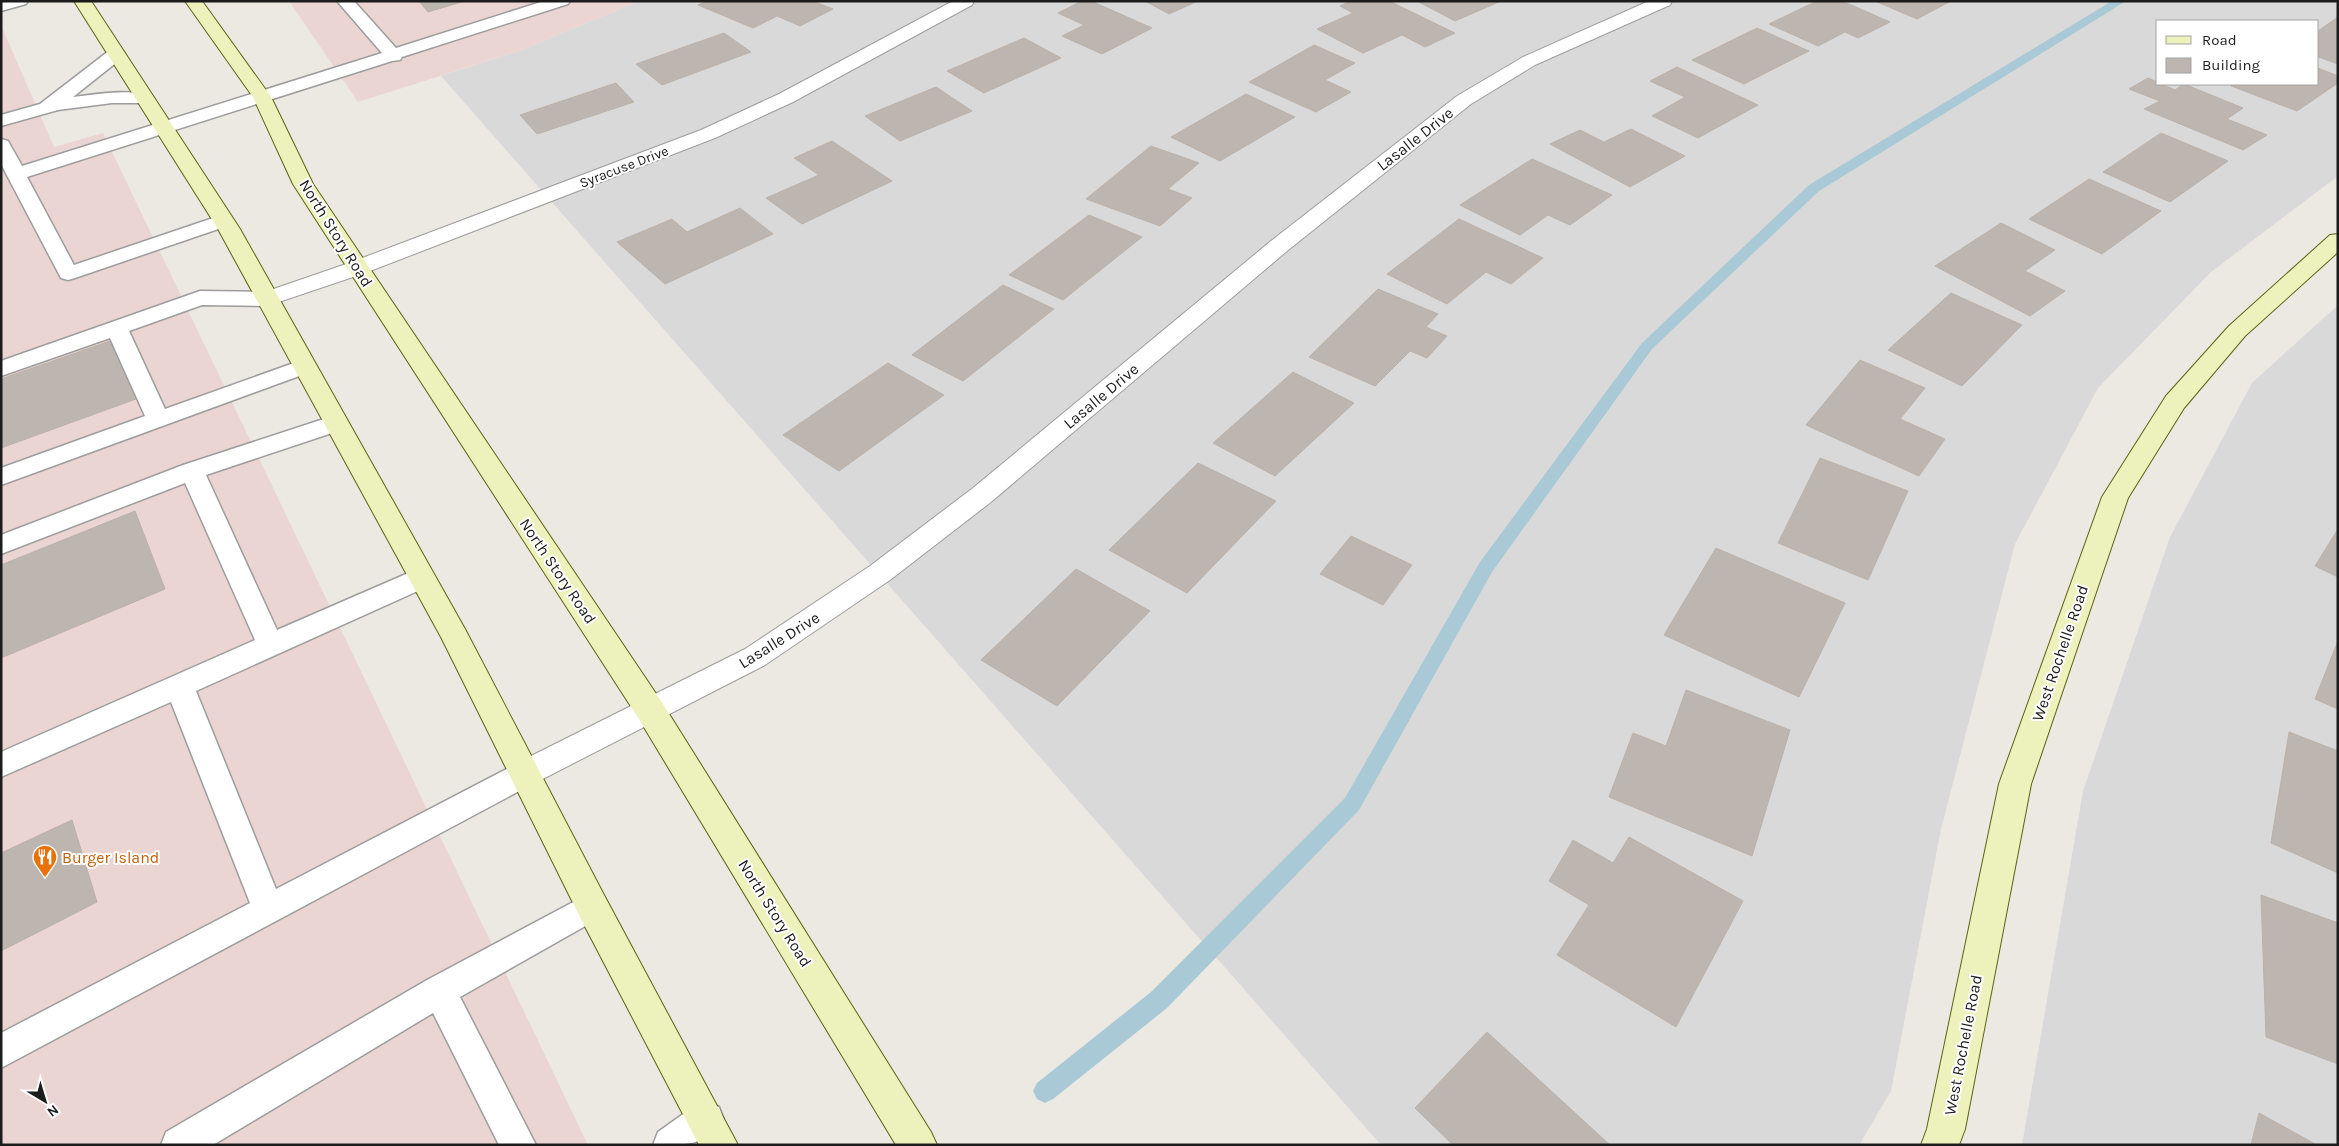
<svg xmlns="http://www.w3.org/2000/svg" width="2339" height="1146" viewBox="0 0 2339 1146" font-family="Karla,sans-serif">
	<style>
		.residential { fill: #dad9d9; fill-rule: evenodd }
		.commercial { fill: #ebd5d3 }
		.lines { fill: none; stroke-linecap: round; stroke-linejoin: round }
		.stream { fill: #a8c9d5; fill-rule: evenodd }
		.building { fill: #bcb5b0; stroke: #bcb1a7 }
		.lane-casing { stroke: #9d9d9d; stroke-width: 3 }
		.street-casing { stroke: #9d9d9d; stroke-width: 2 }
		.secondary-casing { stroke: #596411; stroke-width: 2 }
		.lane { fill: #fff; fill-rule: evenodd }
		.street { fill: #fff; fill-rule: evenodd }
		.secondary { fill: #edf1bc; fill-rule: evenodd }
		.labels { text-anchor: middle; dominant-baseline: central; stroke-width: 4; stroke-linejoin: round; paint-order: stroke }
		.far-street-label { font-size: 14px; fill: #1c1c1c; stroke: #fff }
		.street-label { font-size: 16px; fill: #1c1c1c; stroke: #fff }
		.food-label { font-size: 16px; fill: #c56008; stroke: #fff; text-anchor: start }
	</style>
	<rect width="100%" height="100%" fill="#ece9e3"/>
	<!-- residential -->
	<path class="residential" d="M639,1H2338V176L2211,272L2098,388L2015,544L1941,829L1891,1091L1859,1145H1381L441,76L522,50ZM2158,21H2318V84H2158Z
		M2338,305V1145H2022L2083,791L2170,537L2252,383Z"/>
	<!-- commercial -->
	<path class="commercial" d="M289,1H639L522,50L358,102Z
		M1,25L54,147L103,133L588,1145H1Z"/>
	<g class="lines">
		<!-- stream -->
		<path class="stream" d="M2112,1H2126L1819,191L1652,349L1492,572L1359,810L1167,1008L1053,1099L1045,1103L1037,1099L1033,1091L1037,1083L1151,992L1345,798L1480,562L1642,343L1809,185Z"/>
	</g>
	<!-- building -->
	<path class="building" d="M419,1H465L428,12Z
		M707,1H812L833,9L800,26L777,16L753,28L698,5Z
		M1082,1H1091L1152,28L1102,54L1062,36L1084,25L1058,13Z
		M1145,1H1198L1169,14Z
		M1350,1H1389L1455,33L1425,47L1402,35L1363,53L1317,29L1353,13L1340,6Z
		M1417,1H1501L1455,21Z
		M1817,1H1842L1890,22L1858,38L1845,32L1818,46L1769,24Z
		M1875,1H1951L1917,19Z
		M2338,17V64L2318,57V31Z
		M1757,28L1809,51L1744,84L1692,60Z
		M724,33L751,52L662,85L636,64Z
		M1024,38L1061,58L984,93L947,71Z
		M1314,45L1355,63L1325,80L1351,92L1316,112L1249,82Z
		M1677,67L1758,105L1698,138L1652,116L1685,97L1650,81Z
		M2318,68L2338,76V83L2297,111L2231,86L2233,84H2318Z
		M2148,78L2175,90L2184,84L2243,108L2227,119L2267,135L2243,150L2144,109L2160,101L2129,89Z
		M616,83L634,102L537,134L520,115Z
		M936,87L972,111L900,141L865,116Z
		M1246,94L1295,117L1220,161L1171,137Z
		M1631,129L1685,156L1630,187L1550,144L1580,130L1604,142Z
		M2161,133L2228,161L2170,202L2103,172Z
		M832,141L892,181L802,224L766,198L819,175L794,158Z
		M1151,146L1199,163L1168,189L1192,198L1160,226L1086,199Z
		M1532,159L1612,195L1570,225L1548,215L1520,235L1460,205Z
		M2089,179L2161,211L2102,254L2029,219Z
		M740,208L773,234L665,284L617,242L672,219L687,232Z
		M1089,215L1142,237L1063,300L1009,275Z
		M1459,219L1543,258L1511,284L1486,272L1447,304L1387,274Z
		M2001,223L2055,250L2025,271L2065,291L2030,316L1935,266Z
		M1003,285L1054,309L963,381L912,355Z
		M1378,289L1438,314L1426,327L1447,336L1427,358L1410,351L1375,386L1309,357Z
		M1951,293L2022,325L1962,386L1888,350Z
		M113,340L136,399L1,448V379Z
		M1860,360L1925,388L1900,419L1945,439L1919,476L1806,425Z
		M888,363L944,395L839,471L783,435Z
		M1293,372L1354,403L1275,476L1213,443Z
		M1820,458L1908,491L1868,580L1778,543Z
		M1198,463L1276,501L1187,593L1109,550Z
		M135,511L165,589L1,658V565Z
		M2338,529V577L2315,566Z
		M1351,536L1412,565L1383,605L1320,574Z
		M1716,548L1845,603L1799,697L1664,635Z
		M1076,569L1150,611L1057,706L981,660Z
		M2338,641V709L2315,699Z
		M1686,690L1790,730L1752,856L1609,797L1633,733L1666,746Z
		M2289,732L2338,751V873L2271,843Z
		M72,820L97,902L1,951V853Z
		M1629,837L1743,901L1676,1027L1557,955L1589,905L1549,881L1573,840L1613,863Z
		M2261,895L2338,923V1064L2266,1037Z
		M1487,1032L1610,1145H1453L1415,1108Z
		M2259,1113L2317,1145H2251Z"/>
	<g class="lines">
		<defs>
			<path id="lane" d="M1,1H28L26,4L1,11Z
				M337,1H354L396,48L544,1H570L568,4L402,57L400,60L392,61L27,177L74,265L216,217L223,215L230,217L233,221L230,225L75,278L68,280L61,278L1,164V139L8,141L22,166L382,53Z
				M116,49L122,50L125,54L122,58L73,97C98,94 126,89 151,95L154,99L151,103H112L58,110L1,126V115L40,104L110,50Z
				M200,291L267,292L275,294L278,299L275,304L267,306L202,305L129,331L165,409L305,359L313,361L316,366L313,371L1,485V468L145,416L110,338L1,376V361Z
				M336,415L344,417L348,423L344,429L206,475L277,630L413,571L422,568L431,571L435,578L431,585L196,691L276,889L516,764L526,761L536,764L541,773L536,782L1,1068V1033L250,903L171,702L1,777V752L255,640L185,483L1,554V535L183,465Z
				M592,892L603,896L608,906L603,916L460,997L536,1145H499L433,1013L213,1145H161L166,1132L427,980Z
				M706,1102L719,1107L724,1120C710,1146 683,1145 653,1145L658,1132L693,1107Z"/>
			<path id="street" d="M953,1H974L972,5L793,102L715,138L365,273L267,306L259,304L256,299L259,294L349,263L701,130L779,94Z
				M1649,1H1672L1670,5L1535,65L1471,104L1287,251L991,502L890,580L765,665L537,782L526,786L515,782L510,773L515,764L745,649L870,566L973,488L1271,241L1457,96L1523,57Z"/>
			<path id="secondary" d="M74,1H91L240,229L465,629L604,895L738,1145H699L580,917L442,639L218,229Z
				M185,1H202L271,97L313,184L661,701L931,1132L937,1145H896L639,719L293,184L253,97Z
				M2338,234V252L2245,336L2184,408L2128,498L2031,784L1965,1129L1959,1145H1921L1927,1129L1999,784L2102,497L2166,396L2229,326L2330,235Z"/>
		</defs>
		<!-- lane casing -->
		<use href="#lane" class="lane-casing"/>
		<!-- street casing -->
		<use href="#street" class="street-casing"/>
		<!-- secondary casing -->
		<use href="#secondary" class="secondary-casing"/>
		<!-- lane -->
		<use href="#lane" class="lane"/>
		<!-- street -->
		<use href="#street" class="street"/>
		<!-- secondary -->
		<use href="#secondary" class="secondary"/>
	</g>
	<!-- icons -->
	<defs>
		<symbol id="restaurant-pin" viewBox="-11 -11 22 30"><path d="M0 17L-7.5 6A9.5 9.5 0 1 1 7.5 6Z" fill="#e8710a" stroke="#fff"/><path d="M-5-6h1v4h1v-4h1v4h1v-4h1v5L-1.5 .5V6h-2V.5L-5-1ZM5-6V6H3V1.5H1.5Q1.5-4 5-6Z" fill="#fff"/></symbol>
	</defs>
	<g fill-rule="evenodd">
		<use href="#restaurant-pin" x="31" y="843" width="28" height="38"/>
	</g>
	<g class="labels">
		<!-- far-street labels -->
		<g class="far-street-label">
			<text transform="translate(624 167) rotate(-21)">Syracuse Drive</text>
		</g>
		<!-- street labels -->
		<g class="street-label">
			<text transform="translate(1415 139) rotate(-38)">Lasalle Drive</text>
			<text transform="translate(336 233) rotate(58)">North Story Road</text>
			<text transform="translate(1101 396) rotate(-40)">Lasalle Drive</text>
			<text transform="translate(558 571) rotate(56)">North Story Road</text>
			<text transform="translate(779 640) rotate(-32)">Lasalle Drive</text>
			<text transform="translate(2060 653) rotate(-71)">West Rochelle Road</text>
			<text transform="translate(775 913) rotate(58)">North Story Road</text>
			<text transform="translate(1963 1045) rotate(-79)">West Rochelle Road</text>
		</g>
		<!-- food labels -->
		<g class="food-label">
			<text x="62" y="857">Burger Island</text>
		</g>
	</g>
	<!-- border -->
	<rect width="2339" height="1146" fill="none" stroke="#1c1c1c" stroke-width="5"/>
	<!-- legend -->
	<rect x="2156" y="20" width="162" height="65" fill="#ffffff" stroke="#a4a4a4"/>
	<rect x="2166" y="36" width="25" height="8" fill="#edf1bc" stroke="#a4a4a4"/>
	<text x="2202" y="45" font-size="15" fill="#1c1c1c">Road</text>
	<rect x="2166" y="58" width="25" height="15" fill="#bcb5b0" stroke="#a4a4a4"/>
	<text x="2202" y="70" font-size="15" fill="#1c1c1c">Building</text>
	<!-- north arrow -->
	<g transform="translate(45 1101) rotate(142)" stroke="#ffffff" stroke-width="4" paint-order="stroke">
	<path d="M0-4L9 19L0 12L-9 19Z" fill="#1c1c1c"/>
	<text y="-8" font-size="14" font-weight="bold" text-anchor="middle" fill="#1c1c1c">N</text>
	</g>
</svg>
